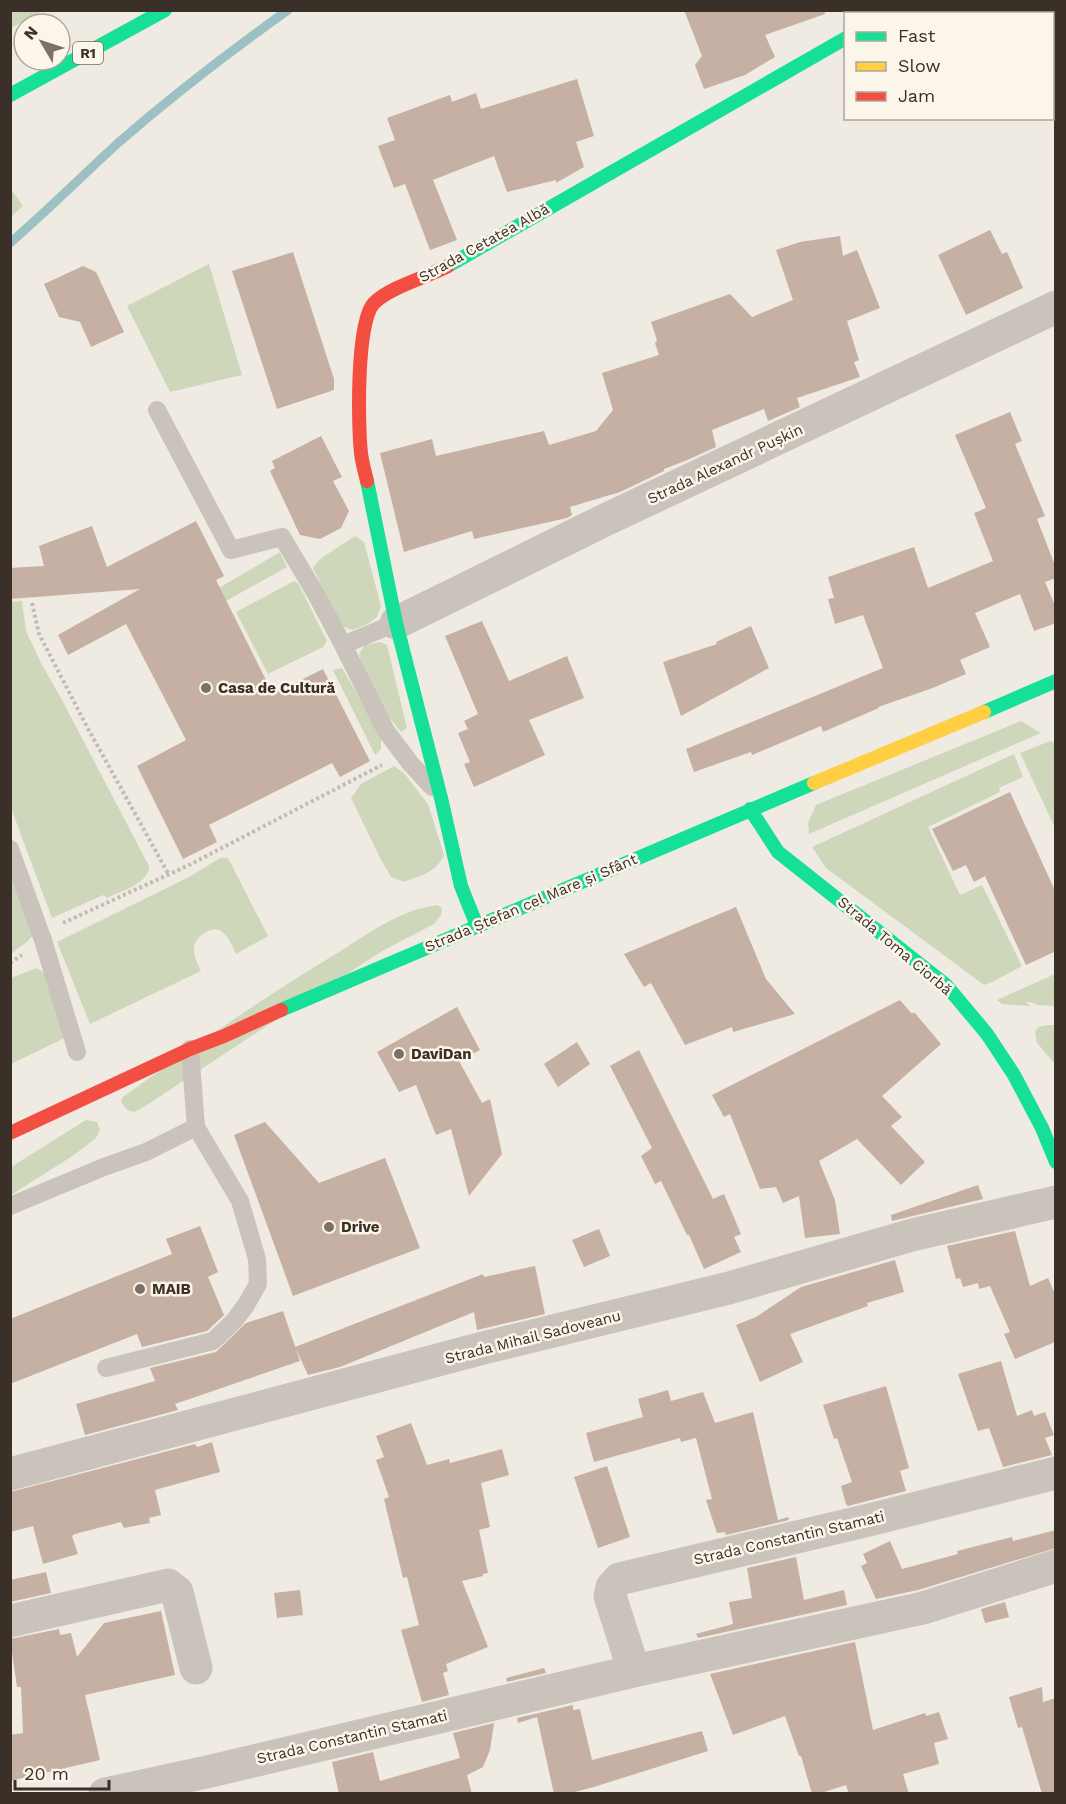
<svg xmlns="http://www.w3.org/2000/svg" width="1066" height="1804" viewBox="0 0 1066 1804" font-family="'Work Sans',sans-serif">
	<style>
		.green { fill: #cfd7bb }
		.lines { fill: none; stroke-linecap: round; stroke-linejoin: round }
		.stream { stroke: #9cc0c4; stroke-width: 9 }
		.building { fill: #c5b0a3 }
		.path { stroke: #c2bbb3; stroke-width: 4; stroke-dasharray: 3 3; stroke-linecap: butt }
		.lane { stroke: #c9c3bb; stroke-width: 18 }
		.street { stroke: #c9c3bb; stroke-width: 33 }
		.fast { stroke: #16e098; stroke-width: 14 }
		.slow { stroke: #ffcf43; stroke-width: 14 }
		.jam { stroke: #f24e42; stroke-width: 14 }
		.poi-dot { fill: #7a7169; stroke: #fcf5ea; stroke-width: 2 }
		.labels { text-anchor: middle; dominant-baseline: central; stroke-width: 5; stroke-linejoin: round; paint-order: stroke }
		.shield { fill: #fcf5ea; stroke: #756b62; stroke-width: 1.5 }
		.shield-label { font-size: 14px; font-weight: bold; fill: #3b3028 }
		.street-label { font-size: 15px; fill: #3b3028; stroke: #fcf5ea }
		.poi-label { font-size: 15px; font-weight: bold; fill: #3b3028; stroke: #fcf5ea; text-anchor: start }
	</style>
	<rect width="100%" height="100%" fill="#efebe3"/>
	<!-- green -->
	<path class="green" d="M11,10H43V11L11,28Z
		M11,189L23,206L11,217H10Z
		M209,264L242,375L170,392L127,306Z
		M355,536L364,542L381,606L377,617L368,624L353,630L344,627L339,620L313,568L320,559Z
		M280,552L287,567L226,601L219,588Z
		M294,581L298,583L327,641L323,647L268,674L236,612Z
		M22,601L26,631L41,663L62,700L149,866C149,884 121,891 107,898L103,895L52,918L11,808V602Z
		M380,642L387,645L407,728L401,732C385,714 364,677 359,654L365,645Z
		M342,668L381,735V749L375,755L333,670Z
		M1021,721L1041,733L809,834L808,823L816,805Z
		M1050,741L1055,743V828L1020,753Z
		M1014,754L1023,777L999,788L1000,792L928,827L960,895L982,885L1022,966L992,982L984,985L826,868L812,847Z
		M394,766L404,773L428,804L444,855C436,873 421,875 404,882L391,877L381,860L351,798L361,784Z
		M220,858H228L268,936L236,954C232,946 228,934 219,930C214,928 209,930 205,933C188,942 194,957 201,971L90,1024L57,942L189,877Z
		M10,875L33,935L28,941L11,954Z
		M437,905L442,908L441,915L434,924L384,950L288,1012L144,1107L134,1112L127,1110L121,1102L123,1097C194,1046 264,997 339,952C369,933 400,910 437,905Z
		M36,968L45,973L69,1036L11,1064V978Z
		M1055,974V1006L1038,1005L1026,1001L1030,1006L1002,1004L997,1000Z
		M1046,1025H1055V1064L1037,1043L1035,1031L1039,1027Z
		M86,1120L97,1122L100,1130L96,1138L74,1155L11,1195V1167Z"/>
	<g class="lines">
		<!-- stream -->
		<path class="stream" d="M10,243C47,211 82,176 118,143C172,96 229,52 288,10"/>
	</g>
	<!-- building -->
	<path class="building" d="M684,10H824L825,14L765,35L775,57L745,75L704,89L695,65L702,56Z
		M577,79L594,136L576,142L584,167L556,183V180L507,192L494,156L433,180L457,240L430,250L405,184L394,188L378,146L395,140L387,118L450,95L452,102L476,93L481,109Z
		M990,230L1002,254L1007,252L1023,288L966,315L938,255Z
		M840,236L843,256L857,250L880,308L847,321L859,360L854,362L860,377L797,398L800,407L768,421L764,409L712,430L716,447L685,461L664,469V471L620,492L570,507L572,515L567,518L474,539L472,531L404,552L380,453L432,439L436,456L544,431L549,445L596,431L613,410L602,373L659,355L655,343L657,340L651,322L730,294L752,317L793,300L776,250L800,242Z
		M293,252L334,379V390L277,409L232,271Z
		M83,266L96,272L124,332L91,347L80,322L59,317L44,284Z
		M1010,412L1022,441L1015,444L1045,516L1037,519L1056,568V578L1045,582L1056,608V623L1034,631L1020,594L975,613L990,647L960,660L966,674L930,689L878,707L879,708L823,732L821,726L752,755L751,752L694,772L686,749L883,668L863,615L835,624L828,599L834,598L828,577L914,547L928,588L993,561L974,513L986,508L955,435Z
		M321,436L342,477L333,481L349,511L341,528L320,539L300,535L270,471L275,468L272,461Z
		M196,521L224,576L216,580L273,694L323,669L370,761L340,777L332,763L209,825L217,842L183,859L137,766L186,740L126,624L68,655L58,635L140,589L10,599V568L44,566L39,546L92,526L107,567Z
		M482,621L509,681L567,656L584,698L529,720L545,755L474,787L464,764L470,762L458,733L468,729L464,721L478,714L445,636Z
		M751,626L769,668L681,716L663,662L717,644L716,642Z
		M1010,792L1056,893V951L1026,965L985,876L974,882L966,865L953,871L932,829Z
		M736,907L766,979L795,1014L733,1032L732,1027L685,1045L651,983L644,987L624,954Z
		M900,1000L912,1014L914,1012L941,1044L882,1096L902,1117L891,1126L925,1162L901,1185L857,1139L819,1161L835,1200L840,1234L805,1238L799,1196L783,1203L776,1187L760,1189L730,1114L724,1117L712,1095Z
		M457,1007L480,1050L459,1061L482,1103L490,1099L502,1154L469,1196L451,1129L436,1135L416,1085L399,1092L377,1052Z
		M577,1042L590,1064L558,1087L544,1064Z
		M639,1050L713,1199L724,1194L741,1234L734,1237L741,1252L704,1269L689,1235H687L661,1181L655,1184L641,1156L652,1148L610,1066Z
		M265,1122L319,1183L385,1158L420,1248L293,1296L234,1135Z
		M978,1185L983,1199L892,1221L891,1215Z
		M200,1226L218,1272L208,1277L224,1315L207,1331L142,1347L137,1334L10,1384V1319L172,1254L166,1239Z
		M599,1229L610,1256L584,1267L572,1240Z
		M1015,1231L1030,1286L1048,1278L1055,1294V1342L1015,1359L1004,1334L1010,1332L990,1286L979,1289L978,1283L963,1287L960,1278L956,1279L947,1246Z
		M895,1260L904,1292L867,1303L868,1306L790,1334L803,1362L760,1382L736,1325L756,1317L801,1287Z
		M535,1266L545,1314L477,1330L474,1312L340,1367L308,1375L295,1347L483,1274L484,1277Z
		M283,1311L300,1361L175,1404L178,1410L85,1435L76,1404L155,1381L150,1368L216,1352L246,1323Z
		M1001,1361L1017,1416L1032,1410L1034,1416L1045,1412L1054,1435L1045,1438L1052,1455L1003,1467L989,1428L978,1431L958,1374Z
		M886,1386L909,1468L900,1471L906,1491L848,1506L846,1504L841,1486L852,1482L837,1438L834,1439L823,1405Z
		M668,1390L671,1401L703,1392L715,1423L753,1412L778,1520L788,1517L789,1520L726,1535L725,1532L717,1533L706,1500L712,1499L696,1438L681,1442L680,1438L594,1462L586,1433L643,1417L638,1399Z
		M411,1423L427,1465L449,1459L450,1463L502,1449L509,1475L481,1483L490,1527L479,1530L488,1573L483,1574V1576L462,1581L488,1647L446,1664L448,1671L443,1673L449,1695L422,1702L401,1630L419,1625L407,1577L403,1578L384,1499L389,1497L376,1460L384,1457L376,1436Z
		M212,1442L220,1472L155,1490L161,1515L149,1518L150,1523L124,1528L121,1522L75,1534L72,1536L78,1554L43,1564L33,1526L10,1532V1492L195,1444L197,1447Z
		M607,1466L630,1537L598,1548L574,1477Z
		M1056,1530V1548L918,1590L876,1599L861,1566L867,1563L863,1554L890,1541L902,1569L958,1554L957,1551L1012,1537L1013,1541Z
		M796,1557L804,1600L844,1590L847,1605L698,1638L696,1634L733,1624L729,1602L752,1598L747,1568Z
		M46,1572L51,1593L10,1602V1580Z
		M300,1590L303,1615L277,1618L274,1593Z
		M1005,1602L1009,1617L985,1623L981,1609Z
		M161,1611L175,1675L85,1695L100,1760L10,1781V1735L23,1733L21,1687H17L10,1639L59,1629L60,1635L71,1633L77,1657L104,1623Z
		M855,1642L873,1730L925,1713L926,1716L939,1712L948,1739L934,1743L939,1764L903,1774L909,1794H849L846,1785L818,1794H812L801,1756H799L785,1716L733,1735L710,1674Z
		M544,1668L546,1673L507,1682L506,1678Z
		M1042,1687L1043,1702L1056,1698V1794H1042L1022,1727L1018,1728L1009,1697Z
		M573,1705V1710L580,1709L592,1760L702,1731L708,1751L597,1786L568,1794H554L537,1717L518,1723L517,1718Z
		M494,1723L490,1750L483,1767L467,1775L472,1794H339L332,1762L373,1752L380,1781L460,1758L453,1733Z"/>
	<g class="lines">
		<!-- path -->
		<path class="path" d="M32,603L39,634L86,725L169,875
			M63,923L187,866L382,765
			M10,963L22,955"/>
		<!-- lane -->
		<path class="lane" d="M157,410L231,550L282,537L316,594L343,645L396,623
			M343,645L386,731L410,763L432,787
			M10,849L43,940L77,1052
			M10,1206L104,1167L146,1152L196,1127L190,1049
			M106,1368L213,1341L234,1321L246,1305L258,1284L257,1259L240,1201L196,1127"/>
		<!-- street -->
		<path class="street" d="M891,14L897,10
			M396,623L605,520L1056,307
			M10,1474L483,1348L729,1288L912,1235L1056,1202
			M10,1621L168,1585L177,1592L196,1668
			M634,1671L923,1608L1056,1566
			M105,1794L211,1771L634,1671L610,1596L612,1587L619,1579L869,1520L1056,1473"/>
		<!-- fast -->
		<path class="fast" d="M10,95L165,10
			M448,266L846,38
			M367,481L396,623L441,798L461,886L477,926
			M984,712L1056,681
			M750,809L778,852L946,985L987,1034L1014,1075L1042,1128L1056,1162
			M281,1010L814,783"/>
		<!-- slow -->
		<path class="slow" d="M814,783L984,712"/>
		<!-- jam -->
		<path class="jam" d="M367,481C365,472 362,463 361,453C358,427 356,321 374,303C390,287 427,277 448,266
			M10,1133L190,1049L224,1036L281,1010"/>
	</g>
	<!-- markers -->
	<g class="poi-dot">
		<circle cx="206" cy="688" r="6"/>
		<circle cx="399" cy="1054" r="6"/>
		<circle cx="329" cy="1227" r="6"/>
		<circle cx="140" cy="1289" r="6"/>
	</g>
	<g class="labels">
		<!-- shield labels -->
		<rect class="shield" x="73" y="42" width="30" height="22" rx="4.5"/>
		<g class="shield-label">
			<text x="88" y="53">R1</text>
		</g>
		<!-- street labels -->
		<g class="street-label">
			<text transform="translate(484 243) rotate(-29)">Strada Cetatea Albă</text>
			<text transform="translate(725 464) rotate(-25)">Strada Alexandr Pușkin</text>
			<text transform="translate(531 903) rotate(-23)">Strada Ștefan cel Mare și Sfânt</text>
			<text transform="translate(895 946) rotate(40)">Strada Toma Ciorbă</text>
			<text transform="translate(533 1337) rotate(-14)">Strada Mihail Sadoveanu</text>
			<text transform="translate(789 1538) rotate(-13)">Strada Constantin Stamati</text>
			<text transform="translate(352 1737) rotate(-13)">Strada Constantin Stamati</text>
		</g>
		<!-- poi labels -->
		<g class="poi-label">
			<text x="218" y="688">Casa de Cultură</text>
			<text x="411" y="1054">DaviDan</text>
			<text x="341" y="1227">Drive</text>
			<text x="152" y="1289">MAIB</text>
		</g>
	</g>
	<!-- border -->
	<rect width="1066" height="1804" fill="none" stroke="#3b3028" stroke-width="24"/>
	<!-- legend -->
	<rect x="844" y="12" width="210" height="108" fill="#fcf5ea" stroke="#afa69c" stroke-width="1.5"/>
	<rect x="856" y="32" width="30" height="9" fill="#16e098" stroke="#afa69c" stroke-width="1.5"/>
	<text x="898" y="42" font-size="18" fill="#3b3028">Fast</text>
	<rect x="856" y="62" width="30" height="9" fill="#ffcf43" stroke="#afa69c" stroke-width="1.5"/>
	<text x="898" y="72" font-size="18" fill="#3b3028">Slow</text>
	<rect x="856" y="92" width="30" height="9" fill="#f24e42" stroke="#afa69c" stroke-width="1.5"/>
	<text x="898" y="102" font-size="18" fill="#3b3028">Jam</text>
	<!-- north arrow -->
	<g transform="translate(42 42) rotate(309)"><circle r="28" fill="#fcf5ea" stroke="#afa69c" stroke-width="1.5"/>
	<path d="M0-4.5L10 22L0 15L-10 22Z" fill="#7a7169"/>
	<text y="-9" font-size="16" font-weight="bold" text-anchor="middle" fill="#3b3028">N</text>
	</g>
	<!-- scale -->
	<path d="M15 1780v9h94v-9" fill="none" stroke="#3b3028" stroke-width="3"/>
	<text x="24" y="1780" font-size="18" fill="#3b3028" stroke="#fcf5ea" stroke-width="4.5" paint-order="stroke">20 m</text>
</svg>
